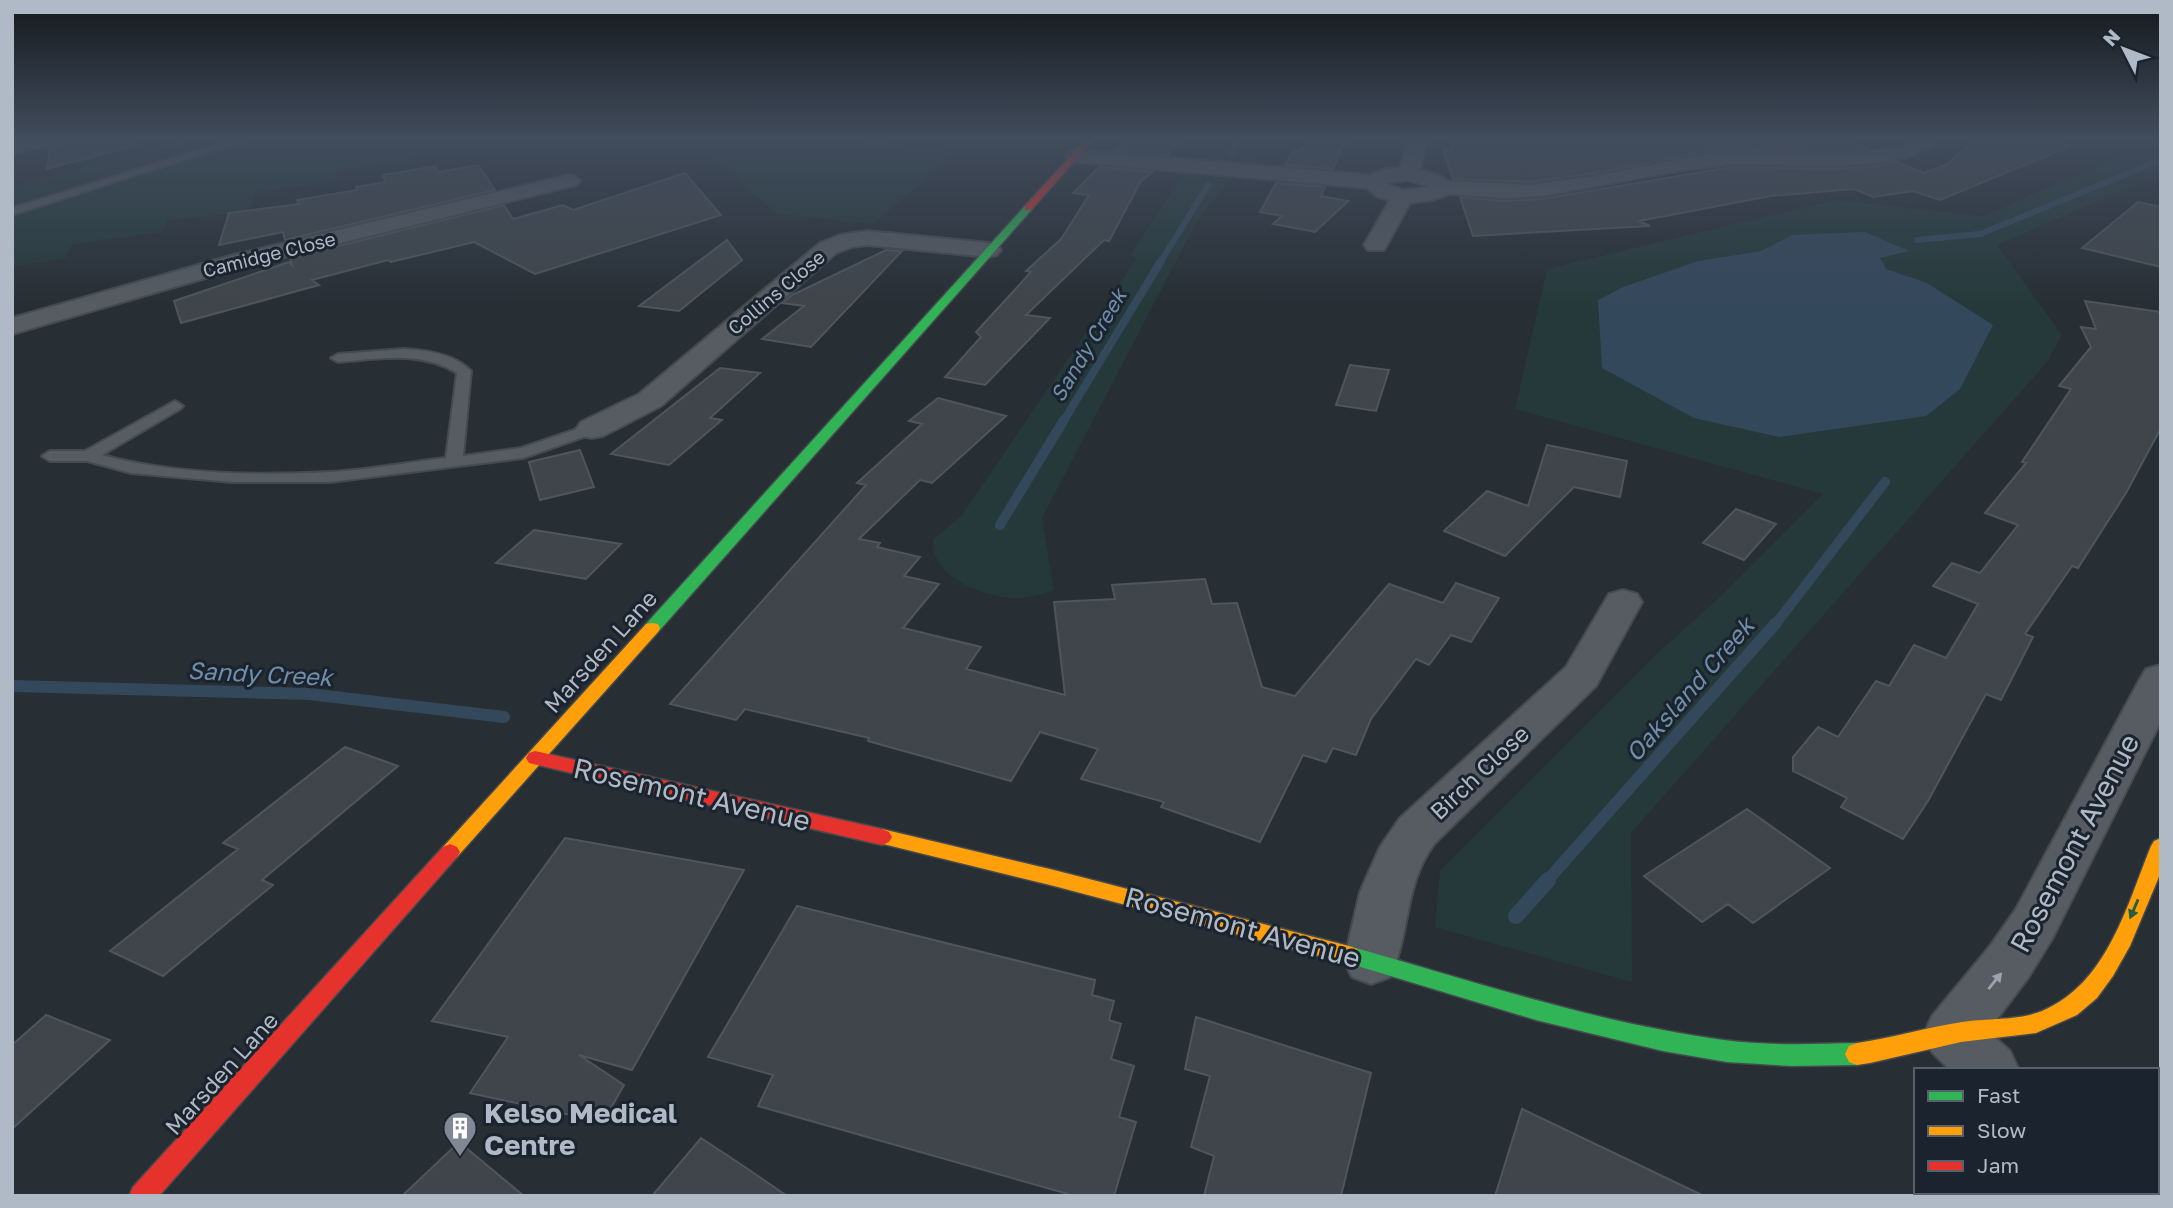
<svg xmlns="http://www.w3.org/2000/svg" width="2173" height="1208" viewBox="0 0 2173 1208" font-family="'Golos Text',sans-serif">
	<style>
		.green { fill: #25393a }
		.water { fill: #34485c }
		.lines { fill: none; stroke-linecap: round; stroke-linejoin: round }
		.stream-far4 { stroke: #34485c; stroke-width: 6 }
		.stream-far3 { stroke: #34485c; stroke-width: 8 }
		.stream-far2 { stroke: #34485c; stroke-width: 10 }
		.stream-far1 { stroke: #34485c; stroke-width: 12 }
		.stream { stroke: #34485c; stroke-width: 16 }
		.building { fill: #3f454a; stroke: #4f555c; stroke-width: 2 }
		.lane-casing { stroke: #454a4f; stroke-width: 4 }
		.street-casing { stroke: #454a4f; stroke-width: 4 }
		.fast-casing { stroke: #454a4f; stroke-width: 3 }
		.slow-casing { stroke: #454a4f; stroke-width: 3 }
		.jam-casing { stroke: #454a4f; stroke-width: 3 }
		.lane { fill: #575c62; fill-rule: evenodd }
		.street { fill: #575c62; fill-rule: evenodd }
		.fast { fill: #30b455; fill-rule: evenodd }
		.slow { fill: #ff9f0a; fill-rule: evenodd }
		.jam { fill: #e5322d; fill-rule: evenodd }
		.oneway { fill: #235e3e }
		.oneway2 { fill: #9aa2ad }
		.labels { text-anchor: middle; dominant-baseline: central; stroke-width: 6; stroke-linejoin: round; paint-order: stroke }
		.far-street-label { font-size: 19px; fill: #b0bac6; stroke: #1b242e }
		.far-water-label { font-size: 21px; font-style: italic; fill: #708ea9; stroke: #1b242e }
		.street-label { font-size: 23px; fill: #b0bac6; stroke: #1b242e }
		.water-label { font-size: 24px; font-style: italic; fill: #708ea9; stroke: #1b242e }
		.near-street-label { font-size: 28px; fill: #b0bac6; stroke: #1b242e }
		.near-poi-label { font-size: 28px; font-weight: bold; fill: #b0bac6; stroke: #1b242e; text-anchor: start }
	</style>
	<rect width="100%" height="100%" fill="#272e34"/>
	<!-- green -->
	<path class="green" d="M190,137H525L482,142L483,148L410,156V162L337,171L335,182L255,192L250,211L167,221L162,232L73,244L64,259L12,266V187Z
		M687,137H847L895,141L891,145L960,151L873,224L777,214Z
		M1217,137H1267L1251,171L1239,170L1197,221L1042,518L1054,591C1044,593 1032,597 1021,598C989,600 930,578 933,540L962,515L1137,258L1130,256L1188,166L1199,167Z
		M2109,137H2161V174L1997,245L2062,335L2048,361L1631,833L1632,982L1435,927L1440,871L1661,650L1721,596L1823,494L1515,409L1547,269L1836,200L1983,216L2126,154Z"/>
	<!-- water -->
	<path class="water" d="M1865,232L1909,251L1880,258L1886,269L1927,283L1993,325L1960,389L1926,416L1779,437L1694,418L1602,368L1598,300L1623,287L1698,261L1761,251L1792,235Z"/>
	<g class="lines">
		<!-- stream-far4 -->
		<path class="stream-far4" d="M1232,155L1239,137
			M1917,240L1980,234L2161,160
			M1160,263L1208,185"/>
		<!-- stream-far3 -->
		<path class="stream-far3" d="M1063,422L1161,261"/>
		<!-- stream-far2 -->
		<path class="stream-far2" d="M1000,525L1064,420
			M1775,625L1885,482"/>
		<!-- stream-far1 -->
		<path class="stream-far1" d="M12,686L309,694L504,717
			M1546,882L1776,623"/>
		<!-- stream -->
		<path class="stream" d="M1516,916L1548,880"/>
	</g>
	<!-- building -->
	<path class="building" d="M68,136H132L133,146L47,169L50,147L64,144Z
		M1311,136H1347L1333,169L1285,165L1293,150L1301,151Z
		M1454,136H1838L1867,149L1754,148L1707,151L1590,174L1530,182L1453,179L1443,150H1452Z
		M1978,136H2020L2071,146L1940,200L1913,191L1873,197L1854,189L1771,196L1639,221L1650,226L1473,236L1460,197L1505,201L1542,199L1731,167L1830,169L1880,166L1897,162L1924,173L1948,164Z
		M1128,138L1178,143L1167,155L1115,151Z
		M478,165L495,190L285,240L283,232L219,245L229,213L299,204L297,200L357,190L356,187L386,182L383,175L435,166L438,172Z
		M1099,167L1153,172L1141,181L1109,241L1104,240L1026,315L1050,318L985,385L945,377L981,337L976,332L1031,272L1026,271L1061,239L1089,195L1073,193Z
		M685,173L721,215L535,274L474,242L391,262L388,260L312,280L319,285L181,323L174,301L289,262L292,265L290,258L504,205L513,219L563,205L573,210Z
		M1276,183L1325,187L1321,196L1348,201L1315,232L1273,224L1282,216L1260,212Z
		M2138,202L2161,207V267L2082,248Z
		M727,240L742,260L679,311L639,306Z
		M886,250L902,251L811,347L762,339L804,306L782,303L792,295Z
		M2085,301L2161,312V428L2126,493L2078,568L2072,566L2025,634L2033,637L2001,700L1986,694L1928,801L1903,839L1841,807L1847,798L1793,771V757L1818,727L1838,737L1876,681L1889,686L1914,645L1946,658L1978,604L1933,586L1952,563L1980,573L2018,525L1985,513L2026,463L2022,462L2071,389L2059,386L2091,347L2081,327L2096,329Z
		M1350,365L1389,370L1376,411L1336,405Z
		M720,368L760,373L710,418L722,420L669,465L611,454Z
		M938,398L1006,416L932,483L920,480L859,539L880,543L877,547L920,557L904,576L939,584L903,628L981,647L966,669L1065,695L1054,602L1115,599L1112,585L1205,579L1212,604L1237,603L1262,687L1295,696L1389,584L1443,603L1456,583L1499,598L1471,642L1451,635L1429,665L1416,659L1371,719L1356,755L1333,748L1326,762L1303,755L1260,842L1161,807L1164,802L1081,779L1098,749L1040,732L1011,781L868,741L869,738L745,709L736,720L670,704L866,485L857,483L922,424L909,421Z
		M1547,445L1627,461L1620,497L1574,487L1505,556L1444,531L1487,491L1528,506Z
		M580,450L594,487L540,500L529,462Z
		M1736,509L1776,524L1744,560L1703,543Z
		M534,530L621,544L586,579L496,563Z
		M345,747L398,766L262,880L273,885L163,976L110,951L238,849L223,843Z
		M1747,809L1830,868L1753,923L1728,904L1702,922L1644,876Z
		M565,838L744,870L632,1070L579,1055L624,1085L603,1122L470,1093L508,1037L432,1021Z
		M797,906L1095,980L1092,995L1114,1001L1109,1020L1121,1024L1111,1059L1134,1066L1119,1117L1136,1122L1114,1196H1075L758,1106L773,1075L708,1057Z
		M46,1015L110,1040L12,1129V1045Z
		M1196,1017L1371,1073L1341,1196H1204L1214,1156L1191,1147L1210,1076L1185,1069Z
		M1522,1109L1704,1196H1495Z
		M701,1138L745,1167L787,1196H652Z
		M459,1142L524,1196H402Z"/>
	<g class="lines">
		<defs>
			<path id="lane" d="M242,137H255L12,215V208Z
				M403,349C427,350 454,354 471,371L463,456L521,448L592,424L600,429L598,432L523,458L330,482H232L131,473L87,461H50L42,456L50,451H85L175,401L183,406L180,409L102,455C171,474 258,476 330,472C369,470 408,462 446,458L457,373C420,350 379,359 338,362L331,358L338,354Z"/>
			<path id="street" d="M35,137H66L63,141L12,154V142Z
				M1409,137H1428L1420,170L1438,175L1448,181L1530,185L1590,177L1707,154L1754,151L1855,153L1897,147L1919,137H1938L1932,147L1910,156L1880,163L1830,166L1731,164L1683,170L1542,196L1505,198L1449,194L1432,200L1410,203L1384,250H1368L1364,245L1390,200L1378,197L1367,188L1075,162L1068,160L1065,156L1068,152L1075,150L1369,175L1385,169L1400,168ZM1409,180L1429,187L1403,190L1385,183Z
				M569,175L576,177L580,181L576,185L247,266L12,334V318L230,256Z
				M867,231L989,243L997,245L1001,250L997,255L989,257L867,245L852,247L836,253L661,406L603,436L592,438L581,436L576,429L581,422L639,394L820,243L840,235Z
				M1623,590L1637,594L1642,602L1596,686L1434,844C1403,887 1411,933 1390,977L1371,984L1352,977L1344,961L1360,892L1380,847L1400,818L1566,667L1609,594Z
				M2161,665V721L2052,939L2028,978L1988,1031L2010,1051L2019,1070H1950L1932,1052L1924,1034L1932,1016L1990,946L2016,909L2140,679L2146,669Z
				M2090,1192H2155L2156,1196H2091Z"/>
			<path id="fast" d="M1025,206L1033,208L658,632H646L644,628L646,624Z
				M1349,946C1473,981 1596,1023 1724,1040C1769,1046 1813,1044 1857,1043L1865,1046L1869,1054L1865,1062L1857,1065L1791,1066L1727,1062L1663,1051L1536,1020L1341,961L1338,955L1341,949Z"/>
			<path id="slow" d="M652,623L658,624L660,628L658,632L457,857L450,860L443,857L440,852L443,847L646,624Z
				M882,829L1054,870L1349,946L1357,949L1360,955L1357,961L1349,964L1054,886L875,842L872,837L875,832Z
				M2161,838V872L2130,946L2113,976L2097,998L2077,1015L2036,1033L1961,1042L1870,1063L1857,1065L1849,1062L1845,1054L1849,1046L1857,1043C1893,1038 1927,1027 1962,1022C1988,1018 2017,1021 2042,1011C2107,984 2127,905 2151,846L2154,841Z"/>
			<path id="jam" d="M1088,137H1096L1031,210H1025V206Z
				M535,751L882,829L889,832L892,837L889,842L882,845L529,763L526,758L529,753Z
				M450,844L457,847L460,852L457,857L159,1196H129L133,1187L443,847Z"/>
		</defs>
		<!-- lane casing -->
		<use href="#lane" class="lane-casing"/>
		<!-- street casing -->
		<use href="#street" class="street-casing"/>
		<!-- fast casing -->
		<use href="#fast" class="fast-casing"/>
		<!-- slow casing -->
		<use href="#slow" class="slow-casing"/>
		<!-- jam casing -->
		<use href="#jam" class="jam-casing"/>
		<!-- lane -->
		<use href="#lane" class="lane"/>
		<!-- street -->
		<use href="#street" class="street"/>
		<!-- fast -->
		<use href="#fast" class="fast"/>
		<!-- slow -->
		<use href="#slow" class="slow"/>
		<!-- jam -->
		<use href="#jam" class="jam"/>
	</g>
	<!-- one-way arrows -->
	<defs><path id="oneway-solid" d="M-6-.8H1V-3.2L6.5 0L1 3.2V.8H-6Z" transform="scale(1.75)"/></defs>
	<use class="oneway" href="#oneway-solid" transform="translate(2134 909) rotate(113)"/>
	<use class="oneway2" href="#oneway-solid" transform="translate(1995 981) rotate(-51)"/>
	<!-- sky -->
	<linearGradient id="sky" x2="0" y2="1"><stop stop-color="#15191d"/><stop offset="0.45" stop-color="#414c5c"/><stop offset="1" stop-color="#414c5c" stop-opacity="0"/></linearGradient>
	<rect width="2173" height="306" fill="url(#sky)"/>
	<!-- icons -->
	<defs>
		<symbol id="building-pin" viewBox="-11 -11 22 30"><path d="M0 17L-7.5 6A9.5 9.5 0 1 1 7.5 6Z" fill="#808993" stroke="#1b242e"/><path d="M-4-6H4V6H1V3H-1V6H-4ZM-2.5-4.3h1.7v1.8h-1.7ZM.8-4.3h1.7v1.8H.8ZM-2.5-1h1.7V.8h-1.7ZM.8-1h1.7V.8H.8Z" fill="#fff"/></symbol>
	</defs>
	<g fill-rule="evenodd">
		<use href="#building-pin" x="441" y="1109" width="38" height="52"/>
	</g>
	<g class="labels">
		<!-- far-street labels -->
		<g class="far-street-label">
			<text transform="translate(269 254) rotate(-14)">Camidge Close</text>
			<text transform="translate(776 292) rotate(-40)">Collins Close</text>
		</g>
		<!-- far-water labels -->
		<g class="far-water-label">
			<text transform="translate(1088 345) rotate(-59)">Sandy Creek</text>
		</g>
		<!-- street labels -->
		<g class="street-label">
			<text transform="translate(600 651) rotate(-48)">Marsden Lane</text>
			<text transform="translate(1479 772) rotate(-43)">Birch Close</text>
			<text transform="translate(221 1073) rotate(-48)">Marsden Lane</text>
		</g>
		<!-- water labels -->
		<g class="water-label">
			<text transform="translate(260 673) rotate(3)">Sandy Creek</text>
			<text transform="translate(1689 689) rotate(-49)">Oaksland Creek</text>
		</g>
		<!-- near-street labels -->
		<g class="near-street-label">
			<text transform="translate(692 794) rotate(13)">Rosemont Avenue</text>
			<text transform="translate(2074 843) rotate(-62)">Rosemont Avenue</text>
			<text transform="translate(1243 927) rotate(15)">Rosemont Avenue</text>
		</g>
		<!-- near-poi labels -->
		<g class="near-poi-label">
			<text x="484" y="1112">Kelso Medical<tspan x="484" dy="32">Centre</tspan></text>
		</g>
	</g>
	<!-- border -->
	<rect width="2173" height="1208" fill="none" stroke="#b0bac6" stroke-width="28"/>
	<!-- legend -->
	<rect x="1914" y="1068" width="245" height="126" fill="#1b242e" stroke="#57606b" stroke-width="2"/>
	<rect x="1928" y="1091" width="35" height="10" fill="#30b455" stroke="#57606b" stroke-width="2"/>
	<text x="1977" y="1103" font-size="21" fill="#b0bac6">Fast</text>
	<rect x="1928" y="1126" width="35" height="10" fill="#ff9f0a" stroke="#57606b" stroke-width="2"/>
	<text x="1977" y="1138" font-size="21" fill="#b0bac6">Slow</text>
	<rect x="1928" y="1161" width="35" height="10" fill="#e5322d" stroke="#57606b" stroke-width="2"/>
	<text x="1977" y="1173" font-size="21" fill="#b0bac6">Jam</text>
	<!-- north arrow -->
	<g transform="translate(2124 49) rotate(312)" stroke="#1b242e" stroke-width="5" paint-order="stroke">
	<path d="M0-5L12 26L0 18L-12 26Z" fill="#b0bac6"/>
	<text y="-10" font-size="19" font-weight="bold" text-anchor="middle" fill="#b0bac6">N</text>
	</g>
</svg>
